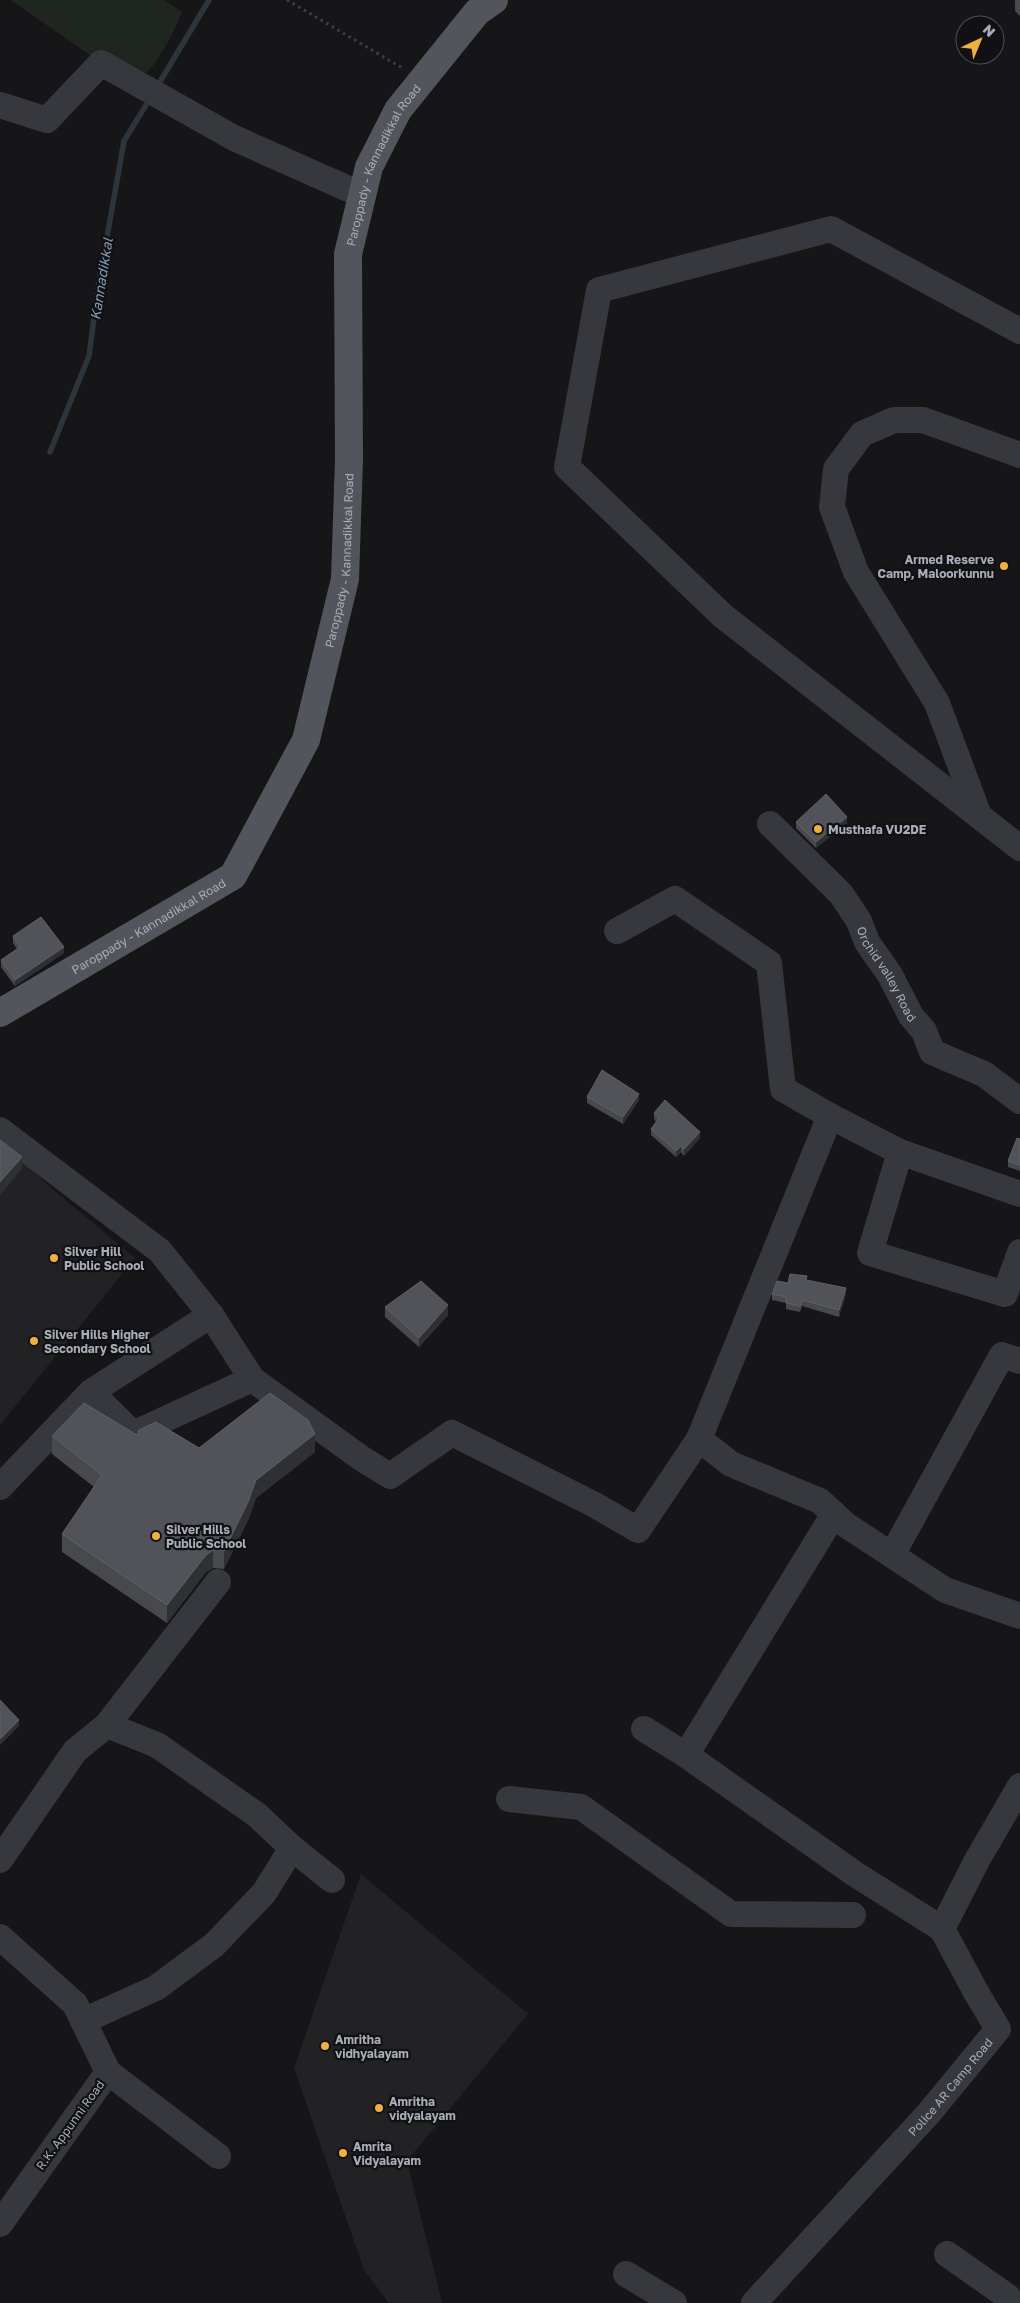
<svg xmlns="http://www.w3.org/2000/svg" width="1020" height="2303" viewBox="0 0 1020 2303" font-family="'Golos Text',sans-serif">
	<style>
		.built { fill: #222225 }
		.green { fill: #1e261f }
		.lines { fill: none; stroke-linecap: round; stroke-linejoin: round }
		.stream { stroke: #2c353c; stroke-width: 5.5 }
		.path { stroke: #3d3f44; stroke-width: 3; stroke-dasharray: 2.5 4; stroke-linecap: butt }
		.minor { stroke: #37383d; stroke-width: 26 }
		.major { stroke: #53555c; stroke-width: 28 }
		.wall { fill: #47494d }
		.shaded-wall { fill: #2f3033 }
		.building { fill: #525359; stroke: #5f6168 }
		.poi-dot { fill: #f2b134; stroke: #111113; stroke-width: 2 }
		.labels { text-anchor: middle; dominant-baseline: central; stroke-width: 4.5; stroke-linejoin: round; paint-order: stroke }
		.street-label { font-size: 12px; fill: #a8adb8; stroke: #111113 }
		.poi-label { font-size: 12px; font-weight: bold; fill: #a8adb8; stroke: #111113; text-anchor: start }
		.water-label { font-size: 14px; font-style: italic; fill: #7f9bb3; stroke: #111113 }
	</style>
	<rect width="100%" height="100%" fill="#161618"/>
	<!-- built -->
	<path class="built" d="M0,1141L56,1192L135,1258L0,1425Z
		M361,1874L528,2014L407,2161L442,2303H389L364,2270L294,2068Z"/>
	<!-- green -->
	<path class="green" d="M11,0H164L182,12C173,33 159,63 141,78L101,63Z"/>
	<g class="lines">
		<!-- stream -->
		<path class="stream" d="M161,80L209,0
			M50,452L89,356L98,288L124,141L146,105"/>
		<!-- path -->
		<path class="path" d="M287,0L404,69"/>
		<!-- minor -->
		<g class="minor">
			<path d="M0,105L47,120L101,63L234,138L362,195"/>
			<path d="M1020,331L831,229L599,290L567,467L723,616L1020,848"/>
			<path d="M979,816L937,703L856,572L832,507L836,469L862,434L894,420H923L1020,455"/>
			<path id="s1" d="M770,824L841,894L859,921L867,942L890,975L911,1016L924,1031L932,1052L984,1074L1020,1101"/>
			<path d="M617,931L675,899L769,963L783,1089L830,1116L699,1439"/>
			<path d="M830,1116L900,1152"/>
			<path d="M0,1130L160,1251L211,1315L252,1379L361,1458L390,1476L452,1433L595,1505L638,1530L699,1439L731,1464L820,1501L846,1525L945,1590L1020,1616"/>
			<path d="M1020,1194L900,1152L870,1253L1005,1294L1020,1252"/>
			<path d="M91,1392L133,1434L252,1379"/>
			<path d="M0,1487L91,1392L211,1315"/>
			<path d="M892,1555L1002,1355L1020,1361"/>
			<path d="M107,1725L218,1582"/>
			<path d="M644,1729L686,1755L855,1874L942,1929"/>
			<path d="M686,1755L834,1514"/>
			<path d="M509,1799L581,1807L731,1914L853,1915"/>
			<path d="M292,1848L332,1880"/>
			<path d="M0,1860L75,1751L107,1725L157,1745L257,1815L292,1848L264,1893L214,1945L156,1988L83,2021"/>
			<path d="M0,1937L75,2004L108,2072L0,2224"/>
			<path d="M108,2072L218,2156"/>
			<path d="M947,2254L1008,2297"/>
			<path d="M626,2274L674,2303"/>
			<path id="s2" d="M754,2303L929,2113L998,2029L977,1994L942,1929L976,1862L1020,1786"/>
		</g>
		<!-- major -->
		<path class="major" id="s3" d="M0,1013L233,876L306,740L345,579L349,459L348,254L369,167L398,110L477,12L494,0"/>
	</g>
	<!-- wall -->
	<path class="wall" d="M1015,0H1020V16L1015,11Z
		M796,822L847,823L816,848L796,828Z
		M13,936L64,953L15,986L1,967V960L17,949L13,943Z
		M587,1097L639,1100L623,1124L587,1103Z
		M654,1113L700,1138L684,1156L681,1152L676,1157L651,1135V1129L656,1122L654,1119Z
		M1020,1139V1171L1008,1167V1161Z
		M807,1280L846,1294L839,1317L802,1306L800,1312L786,1309V1303L772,1300V1294L788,1283Z
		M385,1307L448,1315L419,1347L385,1317Z
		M137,1435L199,1448L315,1452L256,1498L248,1520L224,1569L213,1568L206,1572L167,1623L62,1552V1534L94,1487L52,1454V1436Z"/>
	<!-- shaded-wall -->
	<path class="shaded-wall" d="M847,817V823L816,848V842Z
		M64,947V953L15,986V980Z
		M639,1094V1100L623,1124V1117Z
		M700,1132V1138L684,1156V1149Z
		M681,1146V1152L676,1157V1151Z
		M22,1157V1169L0,1195V1182Z
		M846,1288V1294L839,1317V1310Z
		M448,1305V1315L419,1347V1338Z
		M315,1434V1452L256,1498L248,1520L224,1569V1551L256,1480Z
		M213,1550V1568L206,1572L167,1623V1605L206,1555Z
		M19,1720V1726L0,1745V1739Z"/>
	<!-- building -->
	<path class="building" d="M826,794L847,817L816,842L796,822Z
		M41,917L64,947L15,980L1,960L20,947L13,936Z
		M602,1070L639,1094L623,1117L587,1097Z
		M665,1100L700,1132L684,1149L681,1146L676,1151L651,1129L659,1118L654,1113Z
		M1017,1138L1020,1139V1165L1008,1161Z
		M0,1140L22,1157L0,1182Z
		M790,1274L807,1276L806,1280L846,1288L839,1310L802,1300L800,1306L786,1303V1297L772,1294L777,1281L788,1283Z
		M421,1281L448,1305L419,1338L385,1307Z
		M270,1393L308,1420L315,1434L256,1480L248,1502L224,1551L213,1550L206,1555L167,1605L62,1534L102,1475L52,1436L84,1403L137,1435L139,1430L156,1422L199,1448Z
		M0,1700L19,1720L0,1739Z"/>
	<!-- markers -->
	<g class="poi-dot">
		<circle cx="1004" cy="566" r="5"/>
		<circle cx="818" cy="829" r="5"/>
		<circle cx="54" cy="1258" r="5"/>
		<circle cx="34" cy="1341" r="5"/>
		<circle cx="156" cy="1536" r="5"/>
		<circle cx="325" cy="2046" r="5"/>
		<circle cx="379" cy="2108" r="5"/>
		<circle cx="343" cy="2153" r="5"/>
	</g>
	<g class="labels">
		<!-- street labels -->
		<g class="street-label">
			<text stroke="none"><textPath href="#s3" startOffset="1012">Paroppady - Kannadikkal Road</textPath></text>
			<text stroke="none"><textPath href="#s3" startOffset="608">Paroppady - Kannadikkal Road</textPath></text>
			<text stroke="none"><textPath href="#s3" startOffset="172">Paroppady - Kannadikkal Road</textPath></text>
			<text stroke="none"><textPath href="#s1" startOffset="192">Orchid valley Road</textPath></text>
			<text stroke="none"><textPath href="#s2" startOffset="292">Police AR Camp Road</textPath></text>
			<text transform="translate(70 2125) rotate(-54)">R.K. Appunni Road</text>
		</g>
		<!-- poi labels -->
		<g class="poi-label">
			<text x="994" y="559" text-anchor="end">Armed Reserve<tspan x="994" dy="14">Camp, Maloorkunnu</tspan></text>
			<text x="828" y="829">Musthafa VU2DE</text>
			<text x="64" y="1251">Silver Hill<tspan x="64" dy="14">Public School</tspan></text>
			<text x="44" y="1334">Silver Hills Higher<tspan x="44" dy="14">Secondary School</tspan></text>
			<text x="166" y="1529">Silver Hills<tspan x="166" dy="14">Public School</tspan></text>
			<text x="335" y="2039">Amritha<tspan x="335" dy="14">vidhyalayam</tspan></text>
			<text x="389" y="2101">Amritha<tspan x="389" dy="14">vidyalayam</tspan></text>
			<text x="353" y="2146">Amrita<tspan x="353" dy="14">Vidyalayam</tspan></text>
		</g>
		<!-- water labels -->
		<g class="water-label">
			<text transform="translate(101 279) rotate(-81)">Kannadikkal</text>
		</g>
	</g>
	<!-- north arrow -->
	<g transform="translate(980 40) rotate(44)"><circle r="24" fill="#111113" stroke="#4d4f55"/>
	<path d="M0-4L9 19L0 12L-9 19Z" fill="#f2b134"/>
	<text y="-8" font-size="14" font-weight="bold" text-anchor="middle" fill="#a8adb8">N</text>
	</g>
</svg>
